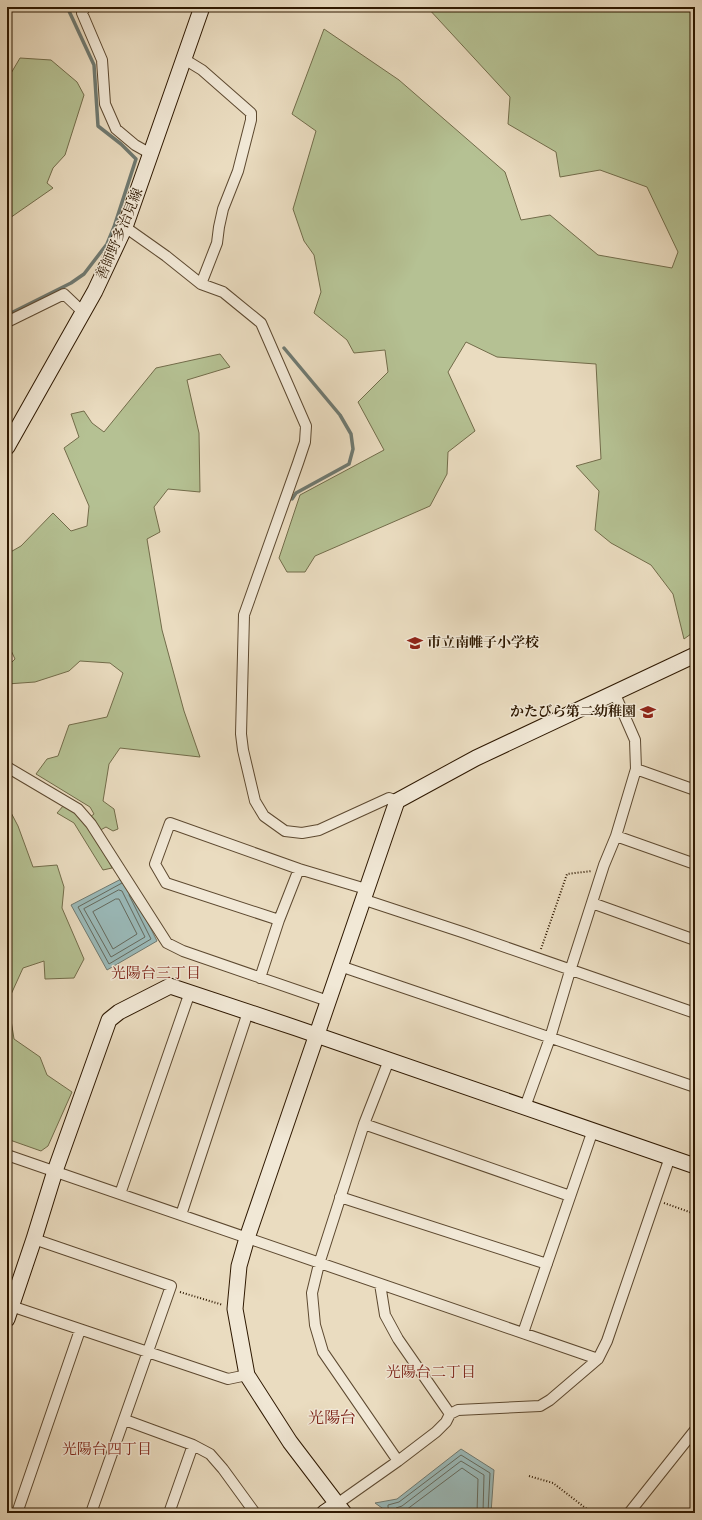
<svg xmlns="http://www.w3.org/2000/svg" width="702" height="1520" viewBox="0 0 702 1520" font-family="'IM FELL English','Noto Serif JP',serif">
	<style>
		.green { fill: #b5c193; stroke: #726c4a }
		.water { fill: #9ababa; stroke: #6f7970 }
		.lines { fill: none; stroke-linecap: round; stroke-linejoin: round }
		.shore { stroke: #64695d; stroke-width: 1 }
		.stream { stroke: #6f7970; stroke-width: 3.5 }
		.street-casing { stroke: #5d4930; stroke-width: 12 }
		.secondary-casing { stroke: #2e1800; stroke-width: 17 }
		.path { stroke: #2e1800; stroke-width: 2; stroke-dasharray: 1 2; stroke-linecap: butt }
		.street { stroke: #f1e8d6; stroke-width: 10 }
		.secondary { stroke: #f1e8d6; stroke-width: 15 }
		.labels { text-anchor: middle; dominant-baseline: central; stroke-width: 3; stroke-linejoin: round; paint-order: stroke }
		.street-label { font-size: 14px; fill: #2e1800; stroke: #f1e8d6 }
		.poi-label { font-size: 14px; font-weight: bold; fill: #2e1800; stroke: #f1e8d6; text-anchor: start }
		.neighbourhood-label { font-size: 15px; fill: #7a1f14; stroke: #f1e8d6 }
		.quarter-label { font-size: 16px; fill: #7a1f14; stroke: #f1e8d6 }
	</style>
	<rect width="100%" height="100%" fill="#eadcc0"/>
	<filter id="stains"><feTurbulence type="fractalNoise" baseFrequency=".005" numOctaves="4"/><feColorMatrix values="0 0 0 0 .2 0 0 0 0 .09 0 0 0 0 .02 0 0 0 .5 -.17"/></filter>
	<radialGradient id="worn" r=".72"><stop offset=".6" stop-color="#630" stop-opacity="0"/><stop offset="1" stop-color="#630" stop-opacity=".3"/></radialGradient>
	<!-- green -->
	<path class="green" d="M427,7H695V631L684,639L673,594L651,565L611,543L595,530L599,491L576,466L601,459L596,364L497,357L466,342L448,372L475,431L448,452L447,474L430,506L315,556L305,572H287L279,558L300,495L384,450L358,402L388,372L385,350L354,353L347,340L314,313L321,292L314,255L304,241L293,209L316,131L292,114L324,29L399,80L505,172L521,220L550,215L598,255L672,268L678,252L647,187L600,170L560,177L556,152L508,124L510,97Z
		M20,58L51,60L77,82L84,95L65,155L53,168L47,183L53,188L7,220V80Z
		M220,354L230,367L187,380L199,433L200,492L168,489L154,507L160,532L147,539L162,630L184,711L200,757L120,748L109,764L103,801L114,809L118,829L113,831L106,827L95,833L112,868L103,870L74,823L57,813L64,805L86,820L94,814L90,807L36,774L47,759L58,756L69,725L107,717L123,673L110,663L80,661L69,671L35,682L7,684V667L15,659L7,642V554L21,546L53,513L71,531L87,526L89,506L64,448L79,437L71,414L84,411L92,423L104,432L156,368Z
		M7,805L18,826L33,867L57,865L64,887L62,908L84,959L74,978L45,979L44,961L23,968L8,1001L14,1039L40,1057L47,1075L72,1092L48,1146L41,1151L7,1139Z"/>
	<!-- water -->
	<path class="water" d="M125,877L157,941L107,970L71,905Z
		M461,1449L494,1470L491,1513H389L375,1503L397,1499Z"/>
	<g class="lines">
		<!-- shore -->
		<path class="shore" d="M122,883L78,907L109,964L151,939L129,895
			M119,890L122,891L145,937L111,957L84,909Z
			M116,899H119L137,934L113,949L93,912Z
			M390,1513L388,1507V1505L399,1502L461,1455L490,1473L488,1513
			M395,1513L396,1508L402,1506L461,1461L484,1475L483,1513
			M402,1513L462,1468L478,1479L477,1513"/>
		<!-- stream -->
		<path class="stream" d="M7,315L71,283L84,274L107,244L114,227L136,159L121,144L98,126L94,65L69,11L71,7
			M284,348L340,415L351,434L353,449L349,464L296,493L292,499L287,497"/>
		<defs>
			<path id="street" d="M85,7L82,13L102,60L105,104L116,129L135,145L151,154
				M184,59L202,70L251,113V120L238,171L223,209L219,227L217,243L201,284
				M125,227L166,256L201,284L223,292L261,323L306,426L305,442L298,463L244,615L241,734L243,750L255,801L264,816L285,831L302,833L319,830L389,798L397,801
				M7,322L64,294L84,313
				M7,767L78,809L91,824L167,943L183,951L328,1001
				M636,769L695,790
				M616,836L695,864
				M362,899L465,933L695,1013
				M592,903L695,940
				M279,920L166,883L155,864L170,823L299,869L366,889
				M340,966L695,1087
				M260,978L279,920L299,869
				M389,1060L364,1124L319,1264L312,1293L315,1325L323,1352L398,1461
				M525,1107L550,1038L570,971L604,865L616,836L636,769L635,740L614,692
				M364,1124L570,1196
				M7,1155L598,1359
				M120,1194L190,992
				M340,1197L547,1264
				M181,1215L248,1012
				M34,1239L171,1286L91,1513
				M380,1284L385,1315L398,1339L450,1414
				M11,1306L228,1379L247,1375
				M523,1333L593,1130
				M125,1420L193,1445L210,1454L223,1469L255,1513
				M337,1504L398,1461L436,1432L446,1422L450,1414L458,1410L540,1406L550,1400L598,1359L607,1341L670,1157
				M17,1513L80,1330
				M169,1513L193,1445
				M629,1513L695,1430"/>
			<path id="secondary" d="M7,447L95,291L125,227L202,7
				M7,1319L34,1239L55,1171L109,1020L119,1012L170,986L296,1028L695,1166
				M324,1513L337,1504
				M344,1513L290,1442L247,1375L235,1309L239,1266L247,1238L397,801L476,758L695,655"/>
		</defs>
		<!-- street casing -->
		<use href="#street" class="street-casing"/>
		<!-- secondary casing -->
		<use href="#secondary" class="secondary-casing"/>
		<!-- path -->
		<path class="path" d="M541,949L567,874L592,871
			M664,1203L695,1214
			M180,1292L223,1305
			M529,1476L553,1483L592,1513"/>
		<!-- street -->
		<use href="#street" class="street"/>
		<!-- secondary -->
		<use href="#secondary" class="secondary"/>
	</g>
	<!-- icons -->
	<defs>
		<symbol id="school-bare" viewBox="-9 -9 18 18"><path d="M0-5L7-2L0 1L-7-2ZM-4 1L0 2.5L4 1V4Q0 6-4 4Z" fill="#8f2418" stroke="#f1e8d6" stroke-width="2.5" paint-order="stroke"/></symbol>
	</defs>
	<g fill-rule="evenodd">
		<use href="#school-bare" x="404" y="632" width="22" height="22"/>
		<use href="#school-bare" x="637" y="701" width="22" height="22"/>
	</g>
	<g class="labels">
		<!-- street labels -->
		<g class="street-label">
			<text transform="translate(120 234) rotate(-67)">善師野多治見線</text>
		</g>
		<!-- poi labels -->
		<g class="poi-label">
			<text x="427" y="643">市立南帷子小学校</text>
			<text x="636" y="712" text-anchor="end">かたびら第二幼稚園</text>
		</g>
		<!-- neighbourhood labels -->
		<g class="neighbourhood-label">
			<text x="156" y="973">光陽台三丁目</text>
			<text x="431" y="1372">光陽台二丁目</text>
			<text x="107" y="1449">光陽台四丁目</text>
		</g>
		<!-- quarter labels -->
		<g class="quarter-label">
			<text x="332" y="1419">光陽台</text>
		</g>
	</g>
	<!-- margin -->
	<rect width="702" height="1520" fill="none" stroke="#eadcc0" stroke-width="24"/>
	<rect x="8" y="8" width="686" height="1504" fill="none" stroke="#2e1800" stroke-width="2"/>
	<rect x="12" y="12" width="678" height="1496" fill="none" stroke="#2e1800"/>
	<rect width="100%" height="100%" filter="url(#stains)"/>
	<rect width="100%" height="100%" fill="url(#worn)"/>
</svg>
